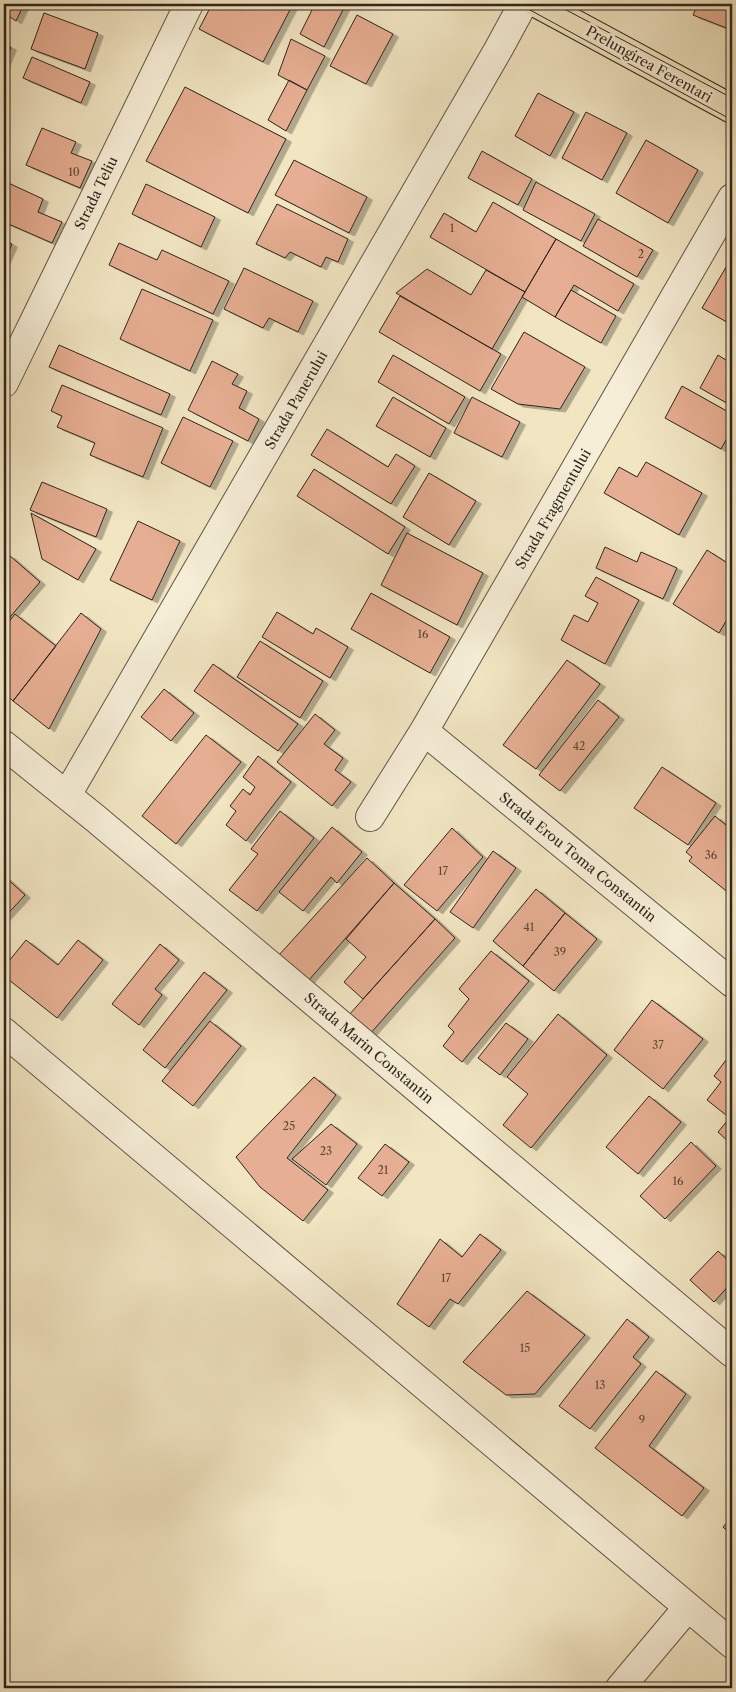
<svg xmlns="http://www.w3.org/2000/svg" width="736" height="1692" viewBox="0 0 736 1692" font-family="'Libre Caslon Text',serif">
	<style>
		.building { fill: #e6ae92; stroke: #2f261c; filter: url(#shadow) }
		.lines { fill: none; stroke-linecap: round; stroke-linejoin: round }
		.minor-casing { stroke: #605646; stroke-width: 30 }
		.major-casing { stroke: #2f261c; stroke-width: 30 }
		.minor { stroke: #f6eed7; stroke-width: 28 }
		.major { stroke: #f1e5c2; stroke-width: 28 }
		.tram { stroke: #2f261c; stroke-width: 1 }
		.labels { text-anchor: middle; dominant-baseline: central; stroke-width: 5; stroke-linejoin: round; paint-order: stroke }
		.number-label { font-size: 11px; fill: #5d483a }
		.street-label { font-size: 14px; fill: #2f261c; stroke: #f6eed7 }
	</style>
	<defs>
		<filter id="shadow"><feDropShadow dx="5.5" dy="3" stdDeviation="0" flood-color="#0004"/></filter>
	</defs>
	<rect width="100%" height="100%" fill="#f1e5c2"/>
	<filter id="stains"><feTurbulence type="fractalNoise" baseFrequency=".004" numOctaves="4"/><feColorMatrix values="0 0 0 0 .2 0 0 0 0 .09 0 0 0 0 .02 0 0 0 .5 -.17"/></filter>
	<radialGradient id="worn" r=".72"><stop offset=".6" stop-color="#630" stop-opacity="0"/><stop offset="1" stop-color="#630" stop-opacity=".3"/></radialGradient>
	<!-- building -->
	<path class="building" d="M4,4H24L16,21L4,13Z
		M212,4H293L263,62L199,29Z
		M315,4H346L324,47L300,34Z
		M698,4H732V21L729,29L693,15Z
		M44,13L98,33L85,69L31,49Z
		M357,15L393,34L366,84L330,66Z
		M291,39L325,56L307,90L278,75Z
		M4,44L11,47L4,64Z
		M32,57L90,82L81,103L23,78Z
		M289,80L307,90L286,131L268,120Z
		M185,87L286,139L248,213L146,161Z
		M538,93L574,112L550,156L515,136Z
		M586,112L627,133L602,180L562,158Z
		M42,128L76,142L71,153L92,161L80,188L26,165Z
		M646,140L698,170L668,223L616,193Z
		M482,151L532,179L518,205L468,178Z
		M294,160L367,197L349,233L275,195Z
		M4,181L43,199L38,212L62,222L52,243L4,222Z
		M536,182L595,214L581,241L523,210Z
		M146,184L215,217L201,247L132,214Z
		M493,202L556,239L525,292L430,237L444,213L476,232Z
		M277,204L348,239L338,262L326,257L321,267L290,252L285,258L256,244Z
		M598,219L653,250L637,277L583,246Z
		M556,239L634,284L618,311L574,285L555,317L522,297Z
		M4,240L12,244L4,262Z
		M119,243L157,260L162,250L229,281L213,314L109,265Z
		M732,257V325L702,308Z
		M244,268L313,301L298,332L269,318L263,328L224,309Z
		M427,269L471,295L486,270L525,292L492,349L396,293Z
		M142,289L213,320L190,371L120,339Z
		M571,290L616,316L601,343L555,317Z
		M400,296L501,354L480,391L379,332Z
		M524,332L585,367L560,409L518,404L491,389Z
		M59,345L170,394L161,415L49,367Z
		M393,355L465,397L449,424L378,382Z
		M718,355L732,364V406L700,388Z
		M212,361L238,374L232,384L247,391L239,408L259,419L248,441L188,410Z
		M62,385L163,428L143,477L90,455L95,443L57,427L62,416L51,411Z
		M682,386L732,414V429L721,449L665,418Z
		M393,397L446,428L430,457L376,426Z
		M472,397L520,422L502,457L454,433Z
		M183,417L233,441L210,487L161,463Z
		M327,429L388,467L396,454L415,466L391,504L311,455Z
		M646,462L702,493L679,535L604,493L619,467L637,477Z
		M314,469L405,527L388,554L297,496Z
		M429,473L476,501L449,545L403,517Z
		M42,482L107,509L96,537L30,510Z
		M31,513L96,549L78,580L42,559Z
		M138,521L180,541L152,600L110,580Z
		M407,533L483,573L457,625L381,585Z
		M605,547L637,562L641,552L677,568L663,599L596,568Z
		M707,550L732,566V611L719,633L673,604Z
		M9,555L40,582L4,624V563Z
		M596,577L639,600L605,664L561,640L574,615L588,622L598,603L585,596Z
		M371,593L450,637L430,673L351,629Z
		M277,612L313,634L316,628L348,647L330,678L262,637Z
		M81,613L101,629L49,729L13,701Z
		M15,614L56,646L13,701L4,693V661L6,658L4,656V628Z
		M260,641L323,681L300,718L237,677Z
		M567,660L600,684L536,769L503,745Z
		M213,664L298,724L278,751L194,691Z
		M164,689L194,713L171,741L141,717Z
		M598,700L619,717L560,791L539,775Z
		M315,714L335,730L324,744L343,758L335,770L351,782L332,806L277,762Z
		M206,735L241,762L176,844L142,816Z
		M258,756L291,782L246,841L226,825L236,811L230,806L243,789L250,795L255,787L243,777Z
		M662,767L716,803L688,845L634,808Z
		M280,811L314,838L257,911L229,890L258,854L251,849Z
		M715,816L732,830V890L730,894L689,861L692,857L686,852Z
		M332,827L362,852L337,883L331,877L303,911L279,892Z
		M452,828L483,857L437,911L404,885Z
		M493,851L516,868L473,928L450,912Z
		M367,858L394,883L308,981L279,955Z
		M4,876L25,895L4,918Z
		M394,883L435,919L363,999L344,982L366,957L346,939Z
		M536,889L565,913L523,966L493,941Z
		M565,913L597,939L554,991L523,966Z
		M435,919L455,938L369,1035L348,1016Z
		M26,940L58,965L78,940L103,960L57,1018L4,976V967Z
		M160,944L179,960L155,989L162,995L139,1025L112,1004Z
		M491,951L529,981L462,1062L443,1046L454,1032L448,1026L469,999L459,989Z
		M204,972L227,990L165,1068L143,1050Z
		M652,1000L703,1039L663,1089L614,1050Z
		M558,1014L607,1055L531,1148L503,1125L528,1094L507,1077Z
		M210,1021L241,1046L193,1106L162,1081Z
		M506,1023L528,1039L500,1075L478,1058Z
		M726,1060L732,1065V1107L726,1115L707,1100L721,1082L714,1076Z
		M314,1077L336,1095L287,1158L328,1190L303,1221L260,1187L236,1157Z
		M649,1096L681,1122L638,1174L606,1147Z
		M732,1115V1145L718,1132Z
		M331,1124L357,1144L326,1185L292,1159Z
		M691,1142L716,1166L665,1219L640,1196Z
		M385,1144L409,1162L382,1196L358,1178Z
		M480,1234L501,1250L458,1304L450,1299L429,1327L397,1304L440,1239L462,1257Z
		M718,1251L732,1264V1282L714,1302L690,1280Z
		M527,1291L585,1335L535,1394L506,1395L463,1362Z
		M627,1319L649,1337L633,1357L641,1364L590,1429L559,1406Z
		M656,1371L686,1394L649,1446L704,1488L682,1516L595,1448Z
		M732,1517V1535L723,1527Z"/>
	<g class="lines">
		<defs>
			<path id="minor" d="M4,383L189,4
				M424,731L732,983
				M4,745L95,818L732,1353
				M67,795L498,50L523,4
				M370,817L424,731L732,198
				M4,1032L732,1644
				M620,1688L688,1607"/>
			<path id="major" d="M538,4L732,109"/>
		</defs>
		<!-- minor casing -->
		<use href="#minor" class="minor-casing"/>
		<!-- major casing -->
		<use href="#major" class="major-casing"/>
		<!-- minor -->
		<use href="#minor" class="minor"/>
		<!-- major -->
		<use href="#major" class="major"/>
		<!-- tram -->
		<path class="tram" d="M519,4L732,120
			M555,4L732,98"/>
	</g>
	<g class="labels">
		<!-- number labels -->
		<g class="number-label">
			<text x="74" y="172">10</text>
			<text x="452" y="228">1</text>
			<text x="641" y="254">2</text>
			<text x="423" y="634">16</text>
			<text x="579" y="746">42</text>
			<text x="711" y="855">36</text>
			<text x="443" y="871">17</text>
			<text x="529" y="927">41</text>
			<text x="560" y="952">39</text>
			<text x="658" y="1045">37</text>
			<text x="289" y="1126">25</text>
			<text x="326" y="1151">23</text>
			<text x="383" y="1170">21</text>
			<text x="678" y="1181">16</text>
			<text x="446" y="1278">17</text>
			<text x="525" y="1348">15</text>
			<text x="600" y="1385">13</text>
			<text x="642" y="1420">9</text>
		</g>
		<!-- street labels -->
		<g class="street-label">
			<text transform="translate(649 64) rotate(29)">Prelungirea Ferentari</text>
			<text transform="translate(96 193) rotate(-64)">Strada Teliu</text>
			<text transform="translate(296 400) rotate(-60)">Strada Panerului</text>
			<text transform="translate(553 509) rotate(-60)">Strada Fragmentului</text>
			<text transform="translate(578 857) rotate(39)">Strada Erou Toma Constantin</text>
			<text transform="translate(369 1048) rotate(40)">Strada Marin Constantin</text>
		</g>
	</g>
	<!-- margin -->
	<rect width="736" height="1692" fill="none" stroke="#f1e5c2" stroke-width="20"/>
	<rect x="5" y="5" width="726" height="1682" fill="none" stroke="#2f261c" stroke-width="2.5"/>
	<rect x="10" y="10" width="716" height="1672" fill="none" stroke="#2f261c"/>
	<rect width="100%" height="100%" filter="url(#stains)"/>
	<rect width="100%" height="100%" fill="url(#worn)"/>
</svg>
